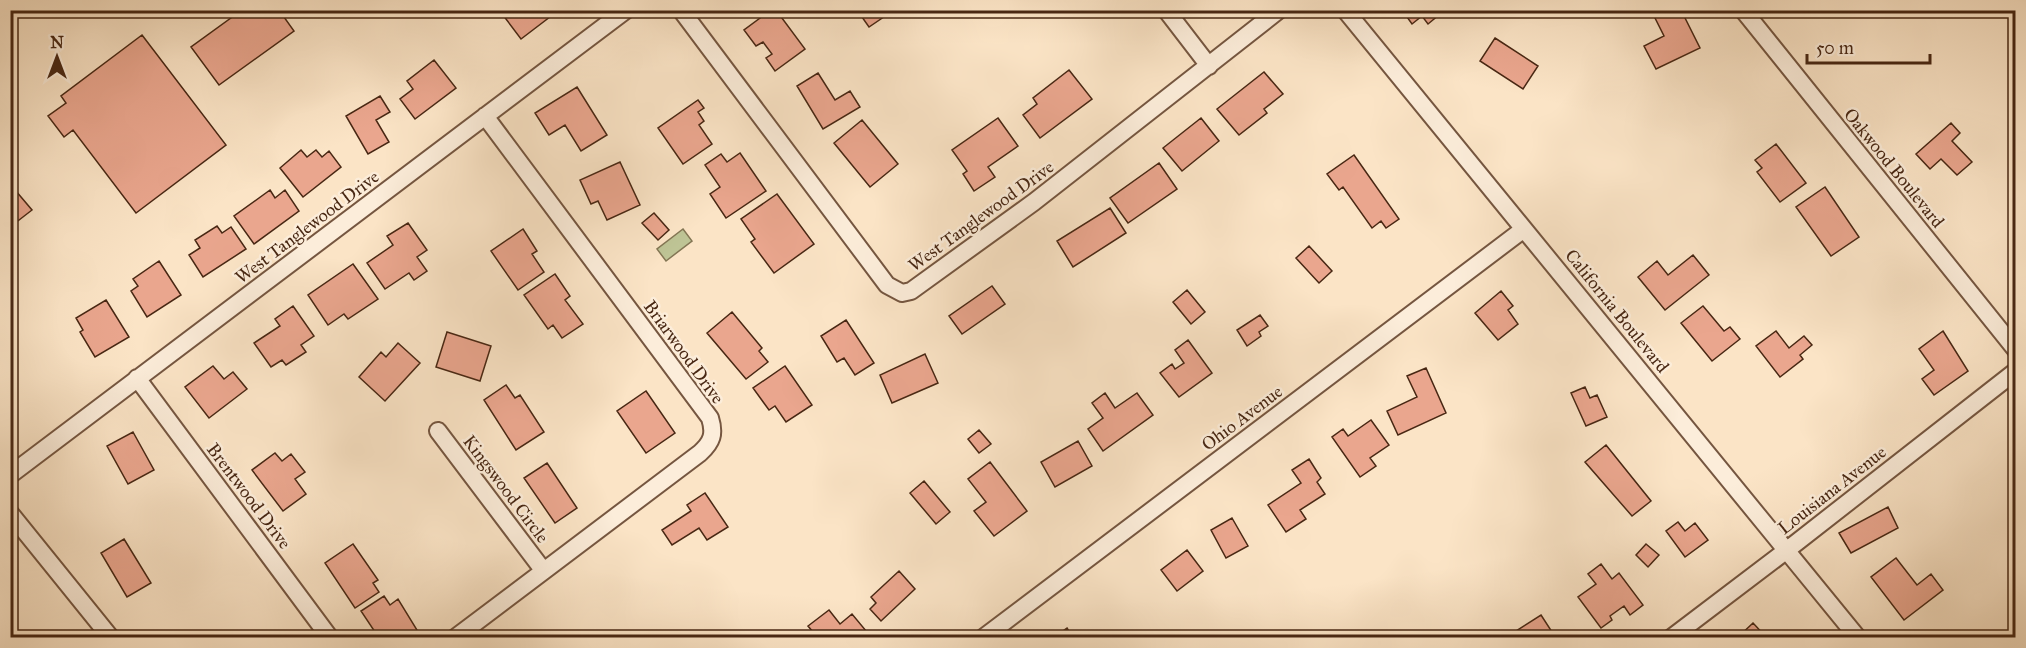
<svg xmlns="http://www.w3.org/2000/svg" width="2026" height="648" viewBox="0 0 2026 648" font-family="'IM FELL Great Primer',serif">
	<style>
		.green { fill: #bec495; stroke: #837654; stroke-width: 1.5 }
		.building { fill: #eaa68e; stroke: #482713; stroke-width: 1.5 }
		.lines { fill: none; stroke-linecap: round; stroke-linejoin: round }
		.minor-casing { stroke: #755640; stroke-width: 20 }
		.minor { stroke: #fcedda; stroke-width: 16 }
		.labels { text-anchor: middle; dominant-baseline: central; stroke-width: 5; stroke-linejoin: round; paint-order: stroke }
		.street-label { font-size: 18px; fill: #482713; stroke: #fcedda }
	</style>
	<rect width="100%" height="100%" fill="#fbe4c6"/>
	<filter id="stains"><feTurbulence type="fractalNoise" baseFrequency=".00333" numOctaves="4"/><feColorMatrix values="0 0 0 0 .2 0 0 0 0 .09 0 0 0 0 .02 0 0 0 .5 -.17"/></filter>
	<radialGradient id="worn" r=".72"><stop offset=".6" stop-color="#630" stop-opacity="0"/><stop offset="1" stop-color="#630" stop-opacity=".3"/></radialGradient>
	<!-- green -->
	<path class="green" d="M683,229L692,241L666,261L657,249Z"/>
	<!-- building -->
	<path class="building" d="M242,10H279L294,31L219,85L191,47Z
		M509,10H559L521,39L503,15Z
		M771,10H776L805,49L775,71L766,58L772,54L763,42L756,46L744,30Z
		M857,10H894L869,27Z
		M1402,10H1445L1428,24L1422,16L1412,24Z
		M1651,10H1681L1700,48L1656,69L1644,46L1664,36Z
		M142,35L226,145L136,213L73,130L64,137L48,116L66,103L61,96Z
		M1495,38L1538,66L1523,89L1480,61Z
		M434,60L456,88L415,119L400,99L413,89L407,81Z
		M1069,70L1092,99L1040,138L1023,115L1037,104L1033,98Z
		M1264,72L1283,94L1264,109L1267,113L1239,135L1217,109Z
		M818,73L835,100L850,91L860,107L823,129L797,86Z
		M577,87L607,135L581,151L565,125L549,135L535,113Z
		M380,96L390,112L376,120L389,142L368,154L346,116Z
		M698,100L704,108L698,112L704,121L699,125L712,144L683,164L658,128Z
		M998,118L1018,146L988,167L995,177L974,191L963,174L967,171L952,150Z
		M1201,118L1219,141L1182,171L1163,148Z
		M862,120L898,164L870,187L834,143Z
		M1951,123L1960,133L1952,141L1972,162L1957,175L1941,159L1930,169L1916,154Z
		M1776,144L1806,183L1780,202L1757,172L1762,168L1755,160Z
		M301,150L307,157L316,150L322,157L329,151L341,167L303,197L280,168Z
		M740,153L766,191L726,218L710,194L720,187L705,165L721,154L727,162Z
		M1354,155L1399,219L1386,228L1381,221L1372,228L1343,187L1339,190L1327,174Z
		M620,162L640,205L607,220L598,201L591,204L580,180Z
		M1159,163L1177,189L1128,223L1110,198Z
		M10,184L32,210L10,227Z
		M1825,187L1859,237L1831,256L1796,207Z
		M270,190L275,198L285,190L299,211L254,244L234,216Z
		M777,194L814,244L774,273L751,242L755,239L741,219Z
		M1110,208L1126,233L1073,267L1057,241Z
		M654,213L669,230L658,240L642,223Z
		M408,223L427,250L417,257L427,271L414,280L409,273L385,289L367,263L393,245L387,236Z
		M217,226L222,233L231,227L246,249L203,277L189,255L200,248L195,240Z
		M523,229L537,251L532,254L544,272L518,290L491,251Z
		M1309,246L1332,271L1319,283L1296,258Z
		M1693,255L1709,275L1665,310L1638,277L1657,261L1668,275Z
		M159,261L181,295L147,317L131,291L138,286L133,279Z
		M353,264L378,299L348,319L344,314L328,325L308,295Z
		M555,274L570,296L565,300L583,324L562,338L553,325L548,329L524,295Z
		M992,286L1005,304L962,334L949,316Z
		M1187,290L1205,312L1191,324L1173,302Z
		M1501,291L1513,306L1508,310L1518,324L1498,340L1475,313Z
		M106,300L129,337L95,357L80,332L83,330L76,318Z
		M293,306L314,336L301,345L306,352L286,365L282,360L271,367L254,343L280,326L275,319Z
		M1703,306L1724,331L1730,327L1740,339L1712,361L1681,323Z
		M732,312L762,348L759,351L768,362L746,379L707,333Z
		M1260,315L1268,326L1259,332L1261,336L1247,346L1237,330Z
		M846,320L874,363L855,375L844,358L837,362L821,336Z
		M1776,331L1789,348L1804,336L1812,345L1800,355L1803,359L1780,377L1756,346Z
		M1943,331L1968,371L1934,395L1922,379L1934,370L1919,349Z
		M447,332L491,346L480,381L436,367Z
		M1188,340L1212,373L1179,397L1160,373L1172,364L1175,369L1184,363L1175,350Z
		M398,343L420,363L385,401L359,377L381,352L386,357Z
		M925,354L938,383L892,403L880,375Z
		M213,366L224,379L233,372L247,389L209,418L185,387Z
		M785,366L812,405L786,422L775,406L769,410L753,388Z
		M1426,368L1446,413L1398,435L1387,411L1417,397L1407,376Z
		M506,385L515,398L520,395L544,432L516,450L484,400Z
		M1585,387L1590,398L1597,395L1607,417L1586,426L1571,393Z
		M646,391L675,433L646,453L617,411Z
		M1105,393L1115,408L1137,393L1153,415L1103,451L1088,429L1103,418L1092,403Z
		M1371,420L1389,445L1370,458L1376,466L1360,477L1332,437L1343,429L1348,436Z
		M979,430L991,444L979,453L968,439Z
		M133,432L154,470L128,484L107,446Z
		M1078,441L1092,466L1055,487L1041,462Z
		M1606,445L1651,501L1632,516L1585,462Z
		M275,453L282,461L291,454L305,472L295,479L306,494L283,511L252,470Z
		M1309,459L1321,478L1317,482L1325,494L1300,510L1306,519L1286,532L1268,505L1301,483L1292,470Z
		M990,462L1027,511L994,536L974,511L986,502L968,479Z
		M547,463L577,508L555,523L524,478Z
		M924,481L950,512L936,524L910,493Z
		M705,493L728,527L707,540L699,528L672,545L662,530L691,511L687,505Z
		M1888,507L1898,528L1851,553L1839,533Z
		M1232,518L1248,546L1226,558L1211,530Z
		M1678,522L1685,531L1695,523L1708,540L1685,557L1666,531Z
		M124,539L151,583L127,597L101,553Z
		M353,544L378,580L373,583L379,592L355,608L325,563Z
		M1646,544L1659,555L1648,567L1636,555Z
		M1187,550L1203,571L1177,591L1161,570Z
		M1896,558L1917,585L1931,574L1943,590L1904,620L1871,577Z
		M1601,564L1612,579L1619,573L1643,605L1630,615L1624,606L1610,616L1612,620L1601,628L1578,597L1596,584L1588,574Z
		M899,571L915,589L881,621L870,609L876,603L871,597Z
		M384,596L390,605L398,599L417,630L406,638H379L361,611Z
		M829,610L840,624L852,614L867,632L859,638H818L808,626Z
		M1541,615L1554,635L1550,638H1505Z
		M1753,623L1767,638H1737Z
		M1067,628L1073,638H1053Z"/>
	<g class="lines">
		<defs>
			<path id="minor" d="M681,10L887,285L902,293L911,291L1034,202L1279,10
				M1166,10L1209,66
				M1345,10L1858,638
				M1743,10L2016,350
				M137,378L330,638
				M438,431L543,570
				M10,475L626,10
				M10,513L111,638
				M455,638L700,453C712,442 715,434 710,418L485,116
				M983,638L1524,229
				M1671,638L1787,550L2016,371"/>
		</defs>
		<!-- minor casing -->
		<use href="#minor" class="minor-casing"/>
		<!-- minor -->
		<use href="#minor" class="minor"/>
	</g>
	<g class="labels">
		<!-- street labels -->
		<g class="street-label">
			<text transform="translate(1894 168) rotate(51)">Oakwood Boulevard</text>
			<text transform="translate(981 216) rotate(-36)">West Tanglewood Drive</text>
			<text transform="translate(307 227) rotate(-37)">West Tanglewood Drive</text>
			<text transform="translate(1617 311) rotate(51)">California Boulevard</text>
			<text transform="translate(684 352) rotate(54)">Briarwood Drive</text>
			<text transform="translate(1242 418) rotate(-37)">Ohio Avenue</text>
			<text transform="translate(506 489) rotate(53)">Kingswood Circle</text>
			<text transform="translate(1832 490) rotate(-38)">Louisiana Avenue</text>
			<text transform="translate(249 496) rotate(53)">Brentwood Drive</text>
		</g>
	</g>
	<!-- margin -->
	<rect width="2026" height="648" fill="none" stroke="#fbe4c6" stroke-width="36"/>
	<rect x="12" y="12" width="2002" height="624" fill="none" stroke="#482713" stroke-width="3"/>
	<rect x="18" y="18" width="1990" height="612" fill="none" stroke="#482713" stroke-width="1.5"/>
	<!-- north arrow -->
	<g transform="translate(57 57)" stroke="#fcedda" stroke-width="4.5" paint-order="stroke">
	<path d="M0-4.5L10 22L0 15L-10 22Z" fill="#482713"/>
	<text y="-9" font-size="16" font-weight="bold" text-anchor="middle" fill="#482713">N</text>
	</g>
	<!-- scale -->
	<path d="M1807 54v9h123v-9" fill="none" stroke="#482713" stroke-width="3"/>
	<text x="1816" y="54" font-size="18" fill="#482713" stroke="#fcedda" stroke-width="4.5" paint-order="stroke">50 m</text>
	<rect width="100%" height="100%" filter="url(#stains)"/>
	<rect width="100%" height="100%" fill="url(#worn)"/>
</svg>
